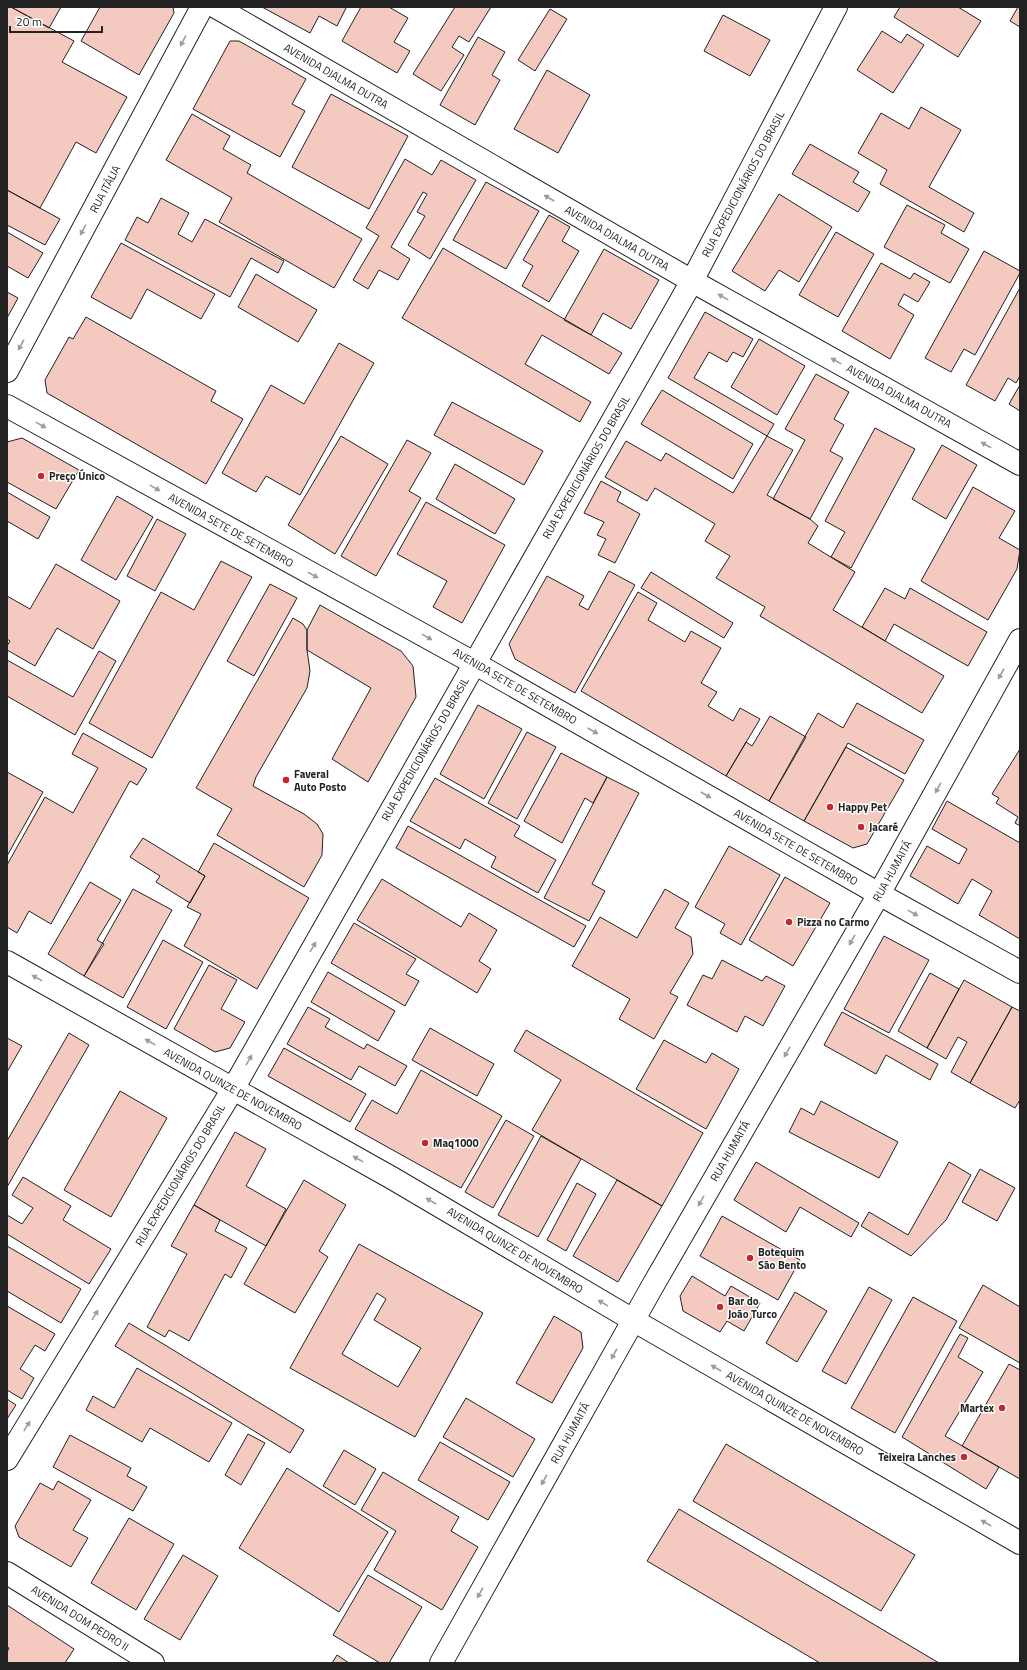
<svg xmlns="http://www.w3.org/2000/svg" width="1027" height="1670" viewBox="0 0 1027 1670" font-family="'Titillium Web',sans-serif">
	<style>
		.building { fill: #f3c9c0; stroke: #222; fill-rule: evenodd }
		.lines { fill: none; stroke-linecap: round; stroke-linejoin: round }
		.street-casing { stroke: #222; stroke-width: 24 }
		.secondary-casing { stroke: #222; stroke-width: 24 }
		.street { stroke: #fff; stroke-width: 22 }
		.secondary { stroke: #fff; stroke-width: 22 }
		.oneway { fill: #9c9c9c }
		.poi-dot { fill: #c62828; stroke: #fff; stroke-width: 1.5 }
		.labels { text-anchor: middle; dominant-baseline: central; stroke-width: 3; stroke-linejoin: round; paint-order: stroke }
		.street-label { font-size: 11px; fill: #222; stroke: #fff }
		.poi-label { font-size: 11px; font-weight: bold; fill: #222; stroke: #fff; text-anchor: start }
	</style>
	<rect width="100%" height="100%" fill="#fff"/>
	<!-- building -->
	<path class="building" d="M7,7H11L74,41L62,62L127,97L96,153L76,142L40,208L7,190Z
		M11,7H61L49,28Z
		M100,7H173L174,13L139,75L81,41Z
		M262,7H344L346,8L337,26L319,16L310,33Z
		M361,7H389L408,18L394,42L410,51L397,73L342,41Z
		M455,7H491L469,42L459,36L452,47L464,55L441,91L413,74Z
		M900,7H958L981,21L958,57L894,17Z
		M1018,7H1020V27L1010,21Z
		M550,9L567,19L535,71L518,60Z
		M723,15L770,40L750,76L704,51Z
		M882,31L901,43L907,34L924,45L893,93L857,70Z
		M478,37L505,52L492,75L500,80L475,125L440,105Z
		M230,41H239L306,79L292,104L305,111L280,157L193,109Z
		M547,70L590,95L558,153L514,129Z
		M331,94L408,136L369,209L292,167Z
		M921,107L961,130L929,187L974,213L964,232L880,184L887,170L858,153L881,113L909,129Z
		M192,114L230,136L223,149L251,165L247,173L362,239L334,288L219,222L232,198L166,160Z
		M810,144L859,172L853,182L870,192L858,212L792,174Z
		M405,159L432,175L441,160L476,180L430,259L408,245L425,216L417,212L427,194L423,192L391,247L410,259L398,280L379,270L368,289L353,280L379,236L366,228Z
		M486,182L539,211L506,269L453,240Z
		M7,190L60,219L45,245L7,225Z
		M779,194L832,227L799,282L779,270L765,291L732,271Z
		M161,198L189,213L178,234L192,242L205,219L284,261L278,273L251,258L230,297L125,240L137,217L148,223Z
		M907,205L945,225L941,233L969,249L950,283L884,247Z
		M549,215L570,227L562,241L579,251L549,302L522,286L533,266L523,260Z
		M7,232L43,253L28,278L7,266Z
		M836,232L874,254L838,317L799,295Z
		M121,243L215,294L201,319L147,289L131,319L91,297Z
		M443,248L622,353L609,374L542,335L525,364L591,402L580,422L402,318Z
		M604,249L659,280L631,329L603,313L591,335L564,320Z
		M984,251L1020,271V273L975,355L964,349L951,372L925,358Z
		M881,263L910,279L914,273L930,282L918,302L904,294L898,305L914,315L890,359L842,331Z
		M256,274L317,310L298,342L238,307Z
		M1020,288V376L1016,383L1008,378L995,401L966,385Z
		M7,292L18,298L7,318Z
		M705,312L753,339L743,357L733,352L727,362L709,352L694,378L774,424L767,436L668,378Z
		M86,317L216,391L211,401L243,419L206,484L47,393L45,380L69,337L73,339Z
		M759,339L805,366L777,415L731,387Z
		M339,343L374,363L300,495L266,476L256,492L222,473L271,385L304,404Z
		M816,374L849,392L834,419L844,425L830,451L843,458L810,519L773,499L805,440L785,429Z
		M1020,385V411L1009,404Z
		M662,390L753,444L733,479L641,424Z
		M452,402L543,451L524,485L434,435Z
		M875,428L915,449L851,568L831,557L845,532L825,521Z
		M341,436L388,464L335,554L288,525Z
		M767,436L793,450L767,495L810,519L818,526L808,543L855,572L833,610L944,676L922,713L760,616L765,607L716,578L730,556L705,541L715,524L655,488L647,501L605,477L626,441L661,461L666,453L733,493Z
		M22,438L79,470L56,509L7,482V442Z
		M407,440L431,453L409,491L421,498L376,576L341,556Z
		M942,445L977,465L946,519L912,499Z
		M455,464L515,499L495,534L436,499Z
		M601,481L621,492L617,501L640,514L615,563L598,555L606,539L597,535L604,522L584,513Z
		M973,487L1015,511L999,538L1020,550L1017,569L988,620L921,581Z
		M7,492L50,517L38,539L7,521Z
		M117,496L153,517L116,580L81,560Z
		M426,502L505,545L462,623L433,607L447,581L397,554Z
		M157,519L186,534L155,591L127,576Z
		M221,561L252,577L152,758L89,723L161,592L194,610Z
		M56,564L120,601L93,649L57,628L35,666L7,650V646L10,641L7,639V596L30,609Z
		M609,571L635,585L575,693L515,659L509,644L547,576L584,596L579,605L588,610Z
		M651,572L733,623L724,638L641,588Z
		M270,584L297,598L254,676L227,661Z
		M885,588L905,599L910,588L987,632L968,666L894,624L885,641L862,627Z
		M638,592L657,603L648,620L685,642L691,631L721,648L701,683L717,692L708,706L733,721L740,708L760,719L726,776L581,691Z
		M320,605L401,651L413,666L416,697L368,782L332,759L371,688L307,650V630Z
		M293,618L303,624L307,630V650L310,671L307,688L256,777L253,786L304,814L317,824L323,834L322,855L304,887L217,835L232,809L196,788Z
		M99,651L116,661L75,735L7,696V660L73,697Z
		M857,703L924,740L905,774L848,743L804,821L769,801L818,713L843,728Z
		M478,705L522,729L484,799L440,774Z
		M770,716L806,737L769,801L726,776L746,742L752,746Z
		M527,732L556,747L517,819L488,803Z
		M83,733L147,769L137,785L130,781L51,924L29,911L17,933L7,927V865L45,797L73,813L98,768L72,754Z
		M846,747L904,780L867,844L853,848L804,821Z
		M1020,749V826L1015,823L1018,817L996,803L999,798L992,794Z
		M561,753L607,777L593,803L585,798L562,843L524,821Z
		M7,772L43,792L7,856Z
		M607,777L639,793L592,884L605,891L589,921L544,898Z
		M435,778L520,826L514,836L556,860L538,893L491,867L496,857L465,839L460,849L410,821Z
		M947,801L1020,843V939L979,915L992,891L972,879L958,904L910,876L927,846L959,864L967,849L932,829Z
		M408,826L586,926L574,947L396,848Z
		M143,838L205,876L190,903L156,882L160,876L130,857Z
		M214,843L309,898L257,989L184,946L201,914L187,907L205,876L198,872Z
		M729,846L780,875L741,945L720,933L725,924L695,907Z
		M785,877L830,903L793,966L749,940Z
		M382,879L461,927L469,913L497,930L479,961L491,969L477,993L357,920Z
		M90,882L121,900L97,940L104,944L84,976L48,954Z
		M133,889L172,910L123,998L84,976Z
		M665,889L689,903L675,928L691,937L693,954L670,993L678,997L654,1039L619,1019L630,999L572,966L600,917L637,938Z
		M354,923L416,959L406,974L419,981L405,1006L331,963Z
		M884,936L929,960L889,1033L844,1009Z
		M163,940L203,962L166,1029L127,1007Z
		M722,960L762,981L766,976L785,986L763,1026L745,1016L737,1032L687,1005L703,975L712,979Z
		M209,965L237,980L221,1009L245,1022L230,1048L215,1052L174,1029Z
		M328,972L395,1011L378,1041L311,1002Z
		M930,973L959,989L927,1048L898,1031Z
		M964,980L1012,1007L970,1083L951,1072L967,1042L958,1037L946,1059L927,1048Z
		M308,1007L330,1019L325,1027L364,1049L367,1044L407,1066L395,1086L359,1066L351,1080L287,1044Z
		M1012,1007L1020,1011V1100L1015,1108L970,1083Z
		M842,1012L938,1064L930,1080L886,1055L876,1074L824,1045Z
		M430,1028L494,1064L477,1096L412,1060Z
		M526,1030L703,1133L662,1206L532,1130L561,1080L514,1051Z
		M69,1033L89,1045L7,1187V1141Z
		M7,1038L22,1046L7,1072Z
		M664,1040L706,1063L712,1053L739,1069L706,1129L636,1089Z
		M284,1048L366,1094L350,1122L268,1076Z
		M421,1070L502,1116L461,1188L355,1129L372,1100L397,1114Z
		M120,1091L167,1118L111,1217L64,1190Z
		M821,1101L898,1142L879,1178L789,1132L801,1108L814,1115Z
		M506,1120L534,1136L493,1208L465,1192Z
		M235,1132L266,1149L246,1186L286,1209L266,1246L194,1205Z
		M541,1136L581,1159L538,1237L498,1215Z
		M756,1162L859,1223L851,1237L800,1207L786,1232L734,1200Z
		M949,1162L971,1175L946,1220L911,1256L861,1226L869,1212L908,1235Z
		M980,1169L1015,1188L997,1221L962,1202Z
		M23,1177L71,1206L63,1220L111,1249L89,1284L7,1234V1215L22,1224L33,1208L12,1195Z
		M304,1180L346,1205L319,1251L328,1257L295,1313L244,1284Z
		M617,1180L662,1206L618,1282L573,1256Z
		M577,1183L596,1194L566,1251L547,1240Z
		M194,1205L220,1220L215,1231L247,1248L231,1278L225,1274L189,1341L169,1330L165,1337L147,1327L187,1254L171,1246Z
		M722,1216L800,1260L778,1300L700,1256Z
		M359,1244L483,1313L415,1437L290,1368ZM377,1293L386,1299L374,1320L421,1348L398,1387L342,1354Z
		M7,1246L81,1289L61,1323L7,1291Z
		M692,1276L725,1296L731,1286L760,1303L744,1331L727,1321L720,1332L683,1311L680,1296Z
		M983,1285L1020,1307V1363L959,1328Z
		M869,1287L892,1300L846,1384L822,1371Z
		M795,1292L827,1311L797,1362L766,1343Z
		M913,1297L957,1321L895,1433L851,1408Z
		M7,1306L55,1334L45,1351L35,1345L20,1369L34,1378L22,1399L7,1390Z
		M554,1316L581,1332L583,1348L552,1403L516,1383Z
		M129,1323L304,1430L290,1453L115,1346Z
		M960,1334L968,1338L958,1357L983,1372L945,1436L999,1467L986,1489L902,1437Z
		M1009,1364L1020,1370V1479L962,1446Z
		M137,1368L232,1423L209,1462L150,1428L142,1442L86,1410L93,1396L114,1408Z
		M466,1398L535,1439L513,1477L443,1437Z
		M7,1399L16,1405L7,1419Z
		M248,1434L265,1443L241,1485L225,1475Z
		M70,1435L131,1468L127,1476L147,1487L133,1511L53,1467Z
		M440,1442L510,1482L488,1520L418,1480Z
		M726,1444L915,1555L881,1611L693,1501Z
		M344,1450L376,1469L355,1505L323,1486Z
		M287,1468L388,1532L339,1612L239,1548Z
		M383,1472L459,1517L451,1531L478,1547L442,1610L374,1570L396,1531L361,1510Z
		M58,1481L91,1500L73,1530L88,1538L71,1567L19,1537L15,1526L40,1483L53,1490Z
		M679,1509L939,1663H820L647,1561Z
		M129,1518L174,1544L136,1610L91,1583Z
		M183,1555L218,1576L180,1640L144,1619Z
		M368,1575L422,1607L389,1663H380L333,1635Z
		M7,1605L74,1649L65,1663H7V1652L9,1648L7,1647Z
		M337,1655L349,1663H332Z"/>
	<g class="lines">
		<defs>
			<path id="street" d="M216,7L692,281L1020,464
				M7,1459L233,1089L692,281L836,7
				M7,1573L153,1663
				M441,1663L652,1287L879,894L1020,640"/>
			<path id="secondary" d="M7,371L202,7
				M7,406L474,663L879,894L1020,972
				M7,962L392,1178L633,1320L1020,1543"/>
		</defs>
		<!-- street casing -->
		<use href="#street" class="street-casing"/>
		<!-- secondary casing -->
		<use href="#secondary" class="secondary-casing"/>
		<!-- street -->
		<use href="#street" class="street"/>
		<!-- secondary -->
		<use href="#secondary" class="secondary"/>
	</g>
	<!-- one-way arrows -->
	<defs><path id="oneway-solid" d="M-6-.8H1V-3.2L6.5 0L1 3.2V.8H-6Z"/></defs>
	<g class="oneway">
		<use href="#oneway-solid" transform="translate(183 41) rotate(118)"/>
		<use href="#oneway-solid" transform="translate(549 198) rotate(-150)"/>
		<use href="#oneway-solid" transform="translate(83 230) rotate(118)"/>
		<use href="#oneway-solid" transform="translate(723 297) rotate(-151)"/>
		<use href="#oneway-solid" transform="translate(21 345) rotate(119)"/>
		<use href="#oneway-solid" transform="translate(836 361) rotate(-151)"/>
		<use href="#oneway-solid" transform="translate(41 425) rotate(29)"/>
		<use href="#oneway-solid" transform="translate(986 445) rotate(-151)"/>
		<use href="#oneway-solid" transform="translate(155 488) rotate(29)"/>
		<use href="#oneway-solid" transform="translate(313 575) rotate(29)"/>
		<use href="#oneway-solid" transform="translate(427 637) rotate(29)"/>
		<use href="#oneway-solid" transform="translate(1001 674) rotate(119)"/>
		<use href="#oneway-solid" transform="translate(593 731) rotate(30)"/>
		<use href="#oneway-solid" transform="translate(938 788) rotate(119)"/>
		<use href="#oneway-solid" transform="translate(706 795) rotate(30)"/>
		<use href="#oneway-solid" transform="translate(913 913) rotate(29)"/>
		<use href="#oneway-solid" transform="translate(852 940) rotate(120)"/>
		<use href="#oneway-solid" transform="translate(313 947) rotate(-60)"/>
		<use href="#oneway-solid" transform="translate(37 978) rotate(-151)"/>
		<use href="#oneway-solid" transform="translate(150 1042) rotate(-151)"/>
		<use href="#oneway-solid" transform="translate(787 1052) rotate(120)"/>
		<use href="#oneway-solid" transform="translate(249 1060) rotate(-60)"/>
		<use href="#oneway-solid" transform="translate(358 1159) rotate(-151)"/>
		<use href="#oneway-solid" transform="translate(431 1201) rotate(-149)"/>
		<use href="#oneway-solid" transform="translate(701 1201) rotate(120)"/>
		<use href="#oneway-solid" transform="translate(603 1303) rotate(-149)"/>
		<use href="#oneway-solid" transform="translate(95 1315) rotate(-59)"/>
		<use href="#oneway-solid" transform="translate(614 1354) rotate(119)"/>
		<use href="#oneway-solid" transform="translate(716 1368) rotate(-150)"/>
		<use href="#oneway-solid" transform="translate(27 1426) rotate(-59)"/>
		<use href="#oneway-solid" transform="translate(544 1480) rotate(119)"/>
		<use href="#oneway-solid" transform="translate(986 1523) rotate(-150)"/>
		<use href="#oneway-solid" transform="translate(480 1593) rotate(119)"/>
	</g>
	<!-- markers -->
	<g class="poi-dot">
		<circle cx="41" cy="476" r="4"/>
		<circle cx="286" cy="780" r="4"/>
		<circle cx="830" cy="807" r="4"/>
		<circle cx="861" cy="827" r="4"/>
		<circle cx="789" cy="922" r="4"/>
		<circle cx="425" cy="1143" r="4"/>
		<circle cx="750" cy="1258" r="4"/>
		<circle cx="720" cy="1307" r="4"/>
		<circle cx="1002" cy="1408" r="4"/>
		<circle cx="964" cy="1457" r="4"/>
	</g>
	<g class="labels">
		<!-- street labels -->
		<g class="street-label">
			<text transform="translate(336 76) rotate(30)">AVENIDA DJALMA DUTRA</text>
			<text transform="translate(743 184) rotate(-62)">RUA EXPEDICIONÁRIOS DO BRASIL</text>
			<text transform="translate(105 189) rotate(-62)">RUA ITÁLIA</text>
			<text transform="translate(617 238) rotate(30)">AVENIDA DJALMA DUTRA</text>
			<text transform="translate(899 396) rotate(29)">AVENIDA DJALMA DUTRA</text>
			<text transform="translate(586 467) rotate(-60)">RUA EXPEDICIONÁRIOS DO BRASIL</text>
			<text transform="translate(231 530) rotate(29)">AVENIDA SETE DE SETEMBRO</text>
			<text transform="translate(515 686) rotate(30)">AVENIDA SETE DE SETEMBRO</text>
			<text transform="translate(425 749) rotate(-60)">RUA EXPEDICIONÁRIOS DO BRASIL</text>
			<text transform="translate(796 847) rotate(30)">AVENIDA SETE DE SETEMBRO</text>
			<text transform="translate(892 871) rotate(-61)">RUA HUMAITÁ</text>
			<text transform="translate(233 1089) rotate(29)">AVENIDA QUINZE DE NOVEMBRO</text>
			<text transform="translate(730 1151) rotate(-60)">RUA HUMAITÁ</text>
			<text transform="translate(180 1175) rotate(-59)">RUA EXPEDICIONÁRIOS DO BRASIL</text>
			<text transform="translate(515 1250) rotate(31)">AVENIDA QUINZE DE NOVEMBRO</text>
			<text transform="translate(795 1413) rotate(30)">AVENIDA QUINZE DE NOVEMBRO</text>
			<text transform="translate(570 1433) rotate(-61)">RUA HUMAITÁ</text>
			<text transform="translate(80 1618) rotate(32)">AVENIDA DOM PEDRO II</text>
		</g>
		<!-- poi labels -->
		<g class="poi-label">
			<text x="49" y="476">Preço Único</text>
			<text x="294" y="774">Faveral<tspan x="294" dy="13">Auto Posto</tspan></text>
			<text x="838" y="807">Happy Pet</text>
			<text x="869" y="827">Jacaré</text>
			<text x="797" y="922">Pizza no Carmo</text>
			<text x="433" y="1143">Maq1000</text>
			<text x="758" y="1252">Botequim<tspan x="758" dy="13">São Bento</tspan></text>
			<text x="728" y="1301">Bar do<tspan x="728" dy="13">João Turco</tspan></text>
			<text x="994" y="1408" text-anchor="end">Martex</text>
			<text x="956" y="1457" text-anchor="end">Teixeira Lanches</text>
		</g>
	</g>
	<!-- border -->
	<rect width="1027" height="1670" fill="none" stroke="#222222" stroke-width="16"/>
	<!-- scale -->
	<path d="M10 26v6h92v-6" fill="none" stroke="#222222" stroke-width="2"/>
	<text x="16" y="26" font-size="12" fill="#222222" stroke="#ffffff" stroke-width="3" paint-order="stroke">20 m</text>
</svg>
